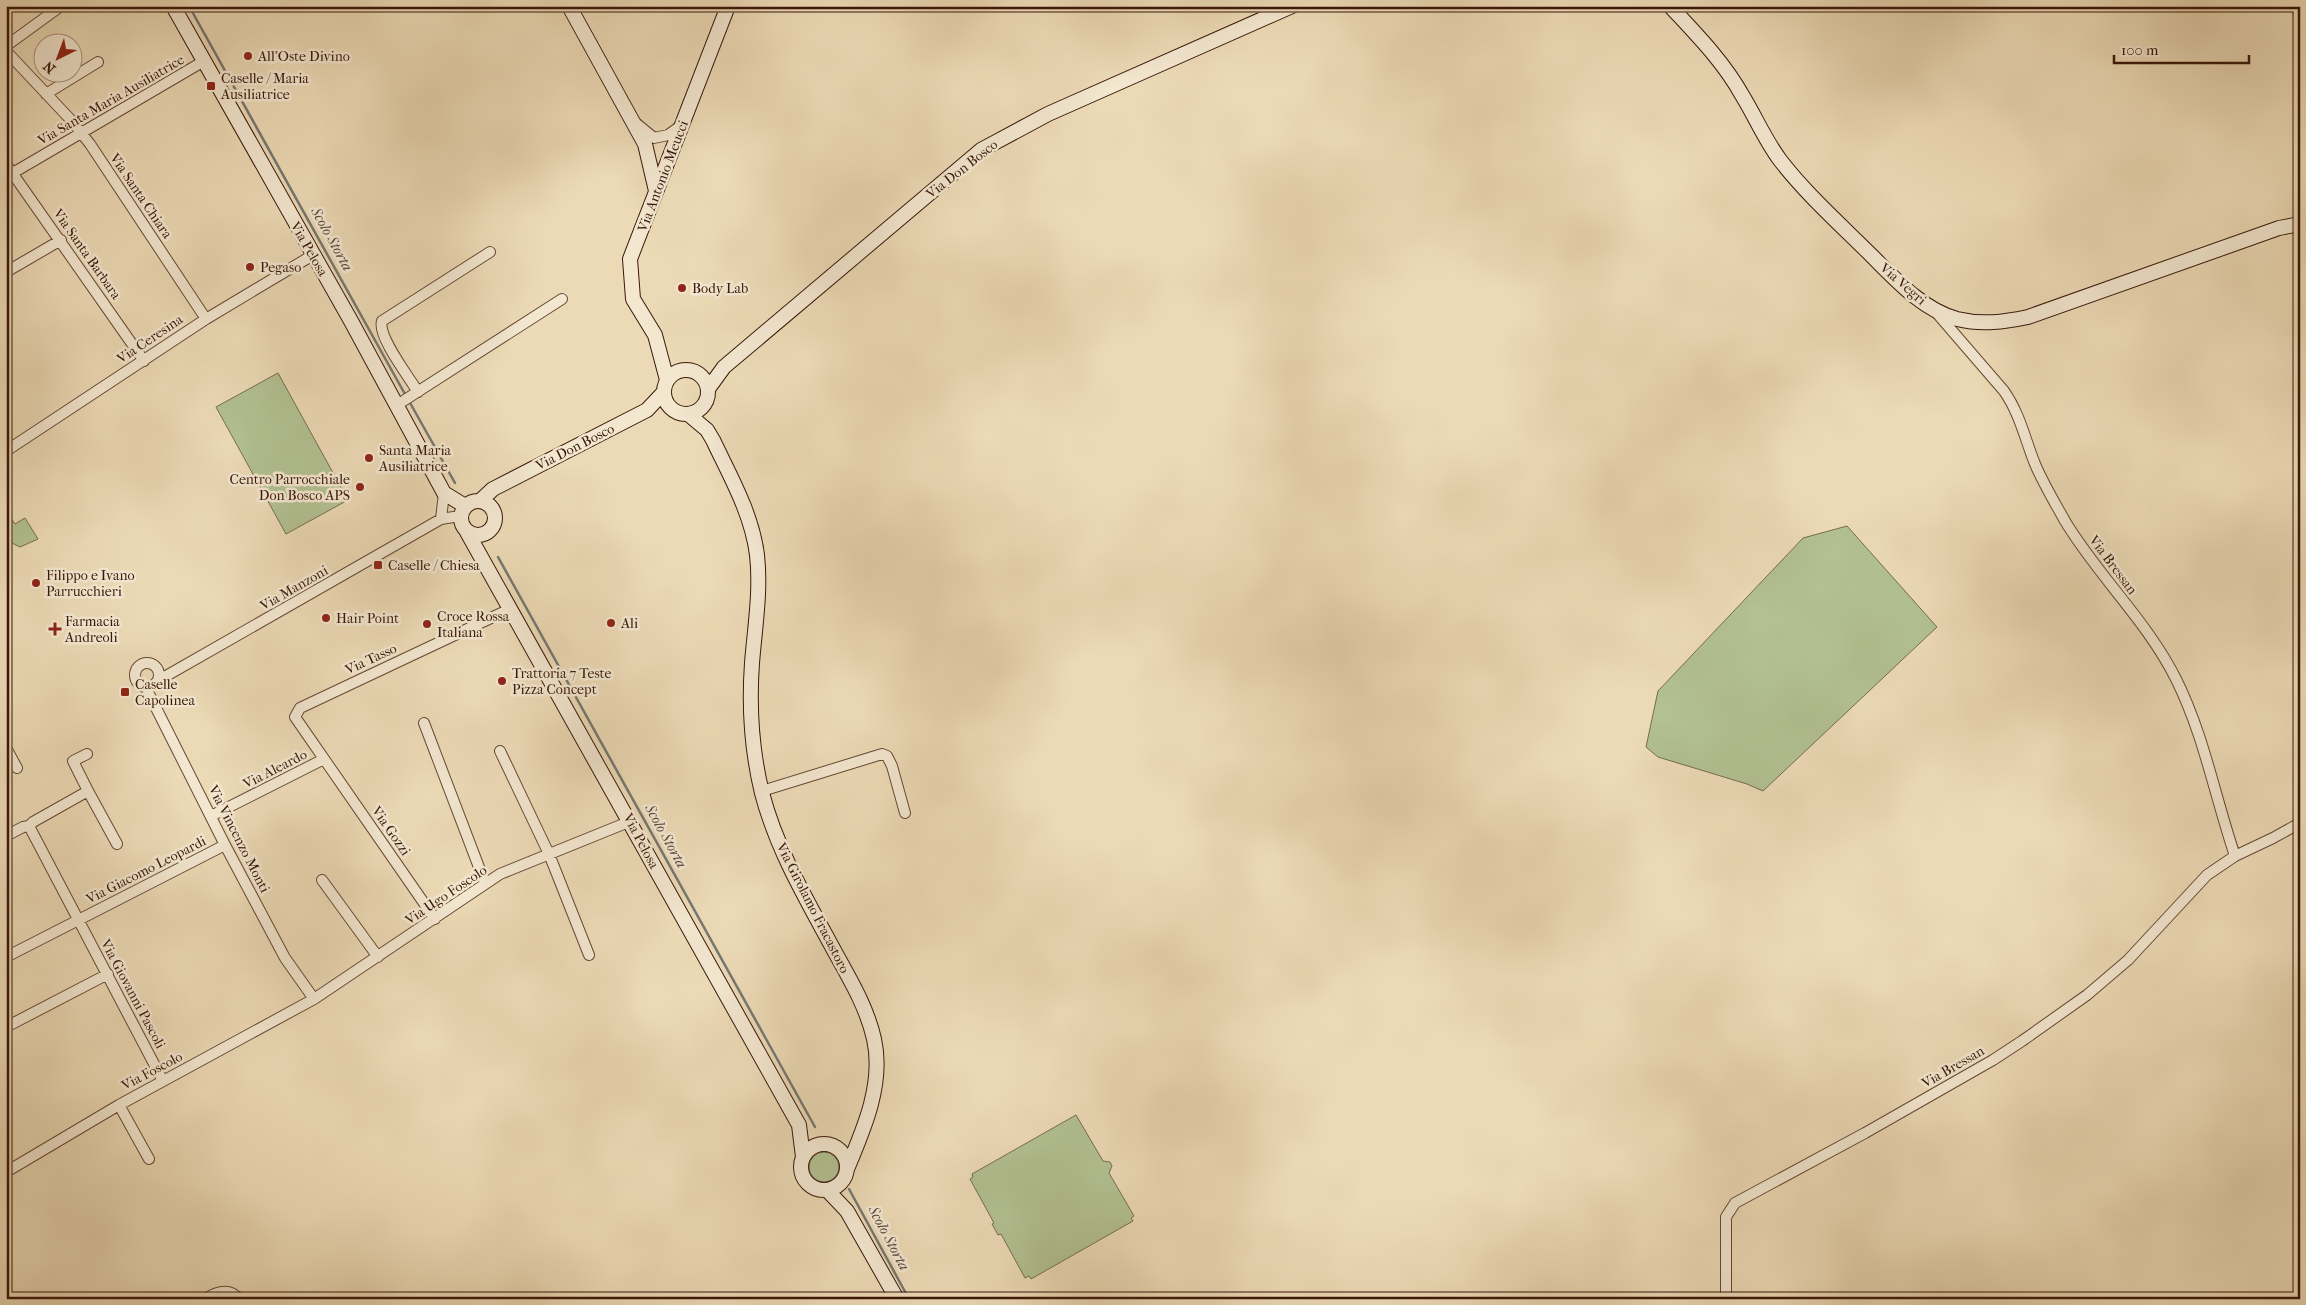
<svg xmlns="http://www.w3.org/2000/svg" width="2306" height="1305" viewBox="0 0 2306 1305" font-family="'IM FELL French Canon',serif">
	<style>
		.green { fill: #b2c192; stroke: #766c4e }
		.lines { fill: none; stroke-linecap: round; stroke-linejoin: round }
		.stream { stroke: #757872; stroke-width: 2.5 }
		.street-casing { stroke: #664834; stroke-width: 12 }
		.secondary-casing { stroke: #391709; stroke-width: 16 }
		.street { stroke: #f3e7d0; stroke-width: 10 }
		.secondary { stroke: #f3e7d0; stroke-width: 14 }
		.poi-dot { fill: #8f2418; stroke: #f3e7d0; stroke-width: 2 }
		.labels { text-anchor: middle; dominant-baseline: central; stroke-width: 5; stroke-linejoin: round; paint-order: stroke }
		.poi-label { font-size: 14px; fill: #391709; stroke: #f3e7d0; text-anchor: start }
		.street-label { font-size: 14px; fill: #391709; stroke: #f3e7d0 }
		.water-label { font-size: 15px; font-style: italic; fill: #57473e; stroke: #f3e7d0 }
	</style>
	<rect width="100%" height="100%" fill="#ecdab6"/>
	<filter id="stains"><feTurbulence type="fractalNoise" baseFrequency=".004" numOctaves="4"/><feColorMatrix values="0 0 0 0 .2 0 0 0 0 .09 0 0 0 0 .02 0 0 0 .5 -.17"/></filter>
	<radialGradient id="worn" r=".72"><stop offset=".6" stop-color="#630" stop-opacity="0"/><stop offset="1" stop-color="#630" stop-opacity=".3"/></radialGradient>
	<!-- green -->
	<path class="green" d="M278,373L348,500L286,534L216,407Z
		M6,510L15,524L25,518L38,539L20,547L6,540Z
		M1847,526L1937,627L1763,791L1747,784L1658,757L1646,747L1658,691L1803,538Z
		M1076,1115L1103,1161L1110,1162L1112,1166L1109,1173L1134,1216L1131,1218L1133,1221L1031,1279L1029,1276L1025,1278L1001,1234L998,1235L992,1224L994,1223L970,1179L973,1177L972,1174Z
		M809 1167a15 15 0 1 1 30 0a15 15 0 1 1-30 0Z"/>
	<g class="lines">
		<!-- stream -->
		<path class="stream" d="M189,6L406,396
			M2289,6L2300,22
			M409,401L455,483
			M498,557L815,1127
			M849,1189L909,1299"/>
		<defs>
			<path id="street" d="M6,46L61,6
				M6,51L70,119L90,144L206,319
				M46,94L98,62
				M637,124L654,138L668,135L682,125
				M6,164L144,361
				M6,177L204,61
				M6,272L61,240
				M1935,311L2004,391C2020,414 2025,439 2035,464C2043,483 2055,503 2065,521C2098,576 2147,621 2176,679C2204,735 2215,797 2235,856
				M418,392C409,377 377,336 382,321L490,252
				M397,405L562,299
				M6,451L206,319L313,255
				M441,519L444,493
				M135 675a12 12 0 1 1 24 0a12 12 0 1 1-24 0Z
				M159,680L441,519L460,516
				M146,688L225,845L285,958L314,999
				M424,723L485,883
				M6,748L17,768
				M500,751L549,854L589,955
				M88,791L117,844
				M762,791L882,754L887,756L892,766L905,813
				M211,816L324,759
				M29,826L163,1081
				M6,836L23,827L29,826L33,822L88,791L73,761L87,754
				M322,880L378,957
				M435,919L295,717L300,708L510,609
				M6,957L225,845
				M6,1027L108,974
				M119,1105L149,1159
				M6,1172L119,1105L314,999L500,874L631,821
				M205,1299C216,1292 229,1287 239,1299
				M1726,1299V1217L1735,1203L1865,1133L1993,1060L2022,1041L2087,995L2128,960L2207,875L2235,856L2273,838L2300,823"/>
			<path id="secondary" d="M173,6L351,321L444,493L465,506
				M569,6L645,144L656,191
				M1670,6C1696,34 1723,61 1742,95C1755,116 1765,140 1780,160C1807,195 1841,225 1872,256C1896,280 1923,310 1957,319C1982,325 2004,322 2028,317L2279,228L2300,224
				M664 392a22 22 0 1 1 44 0a22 22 0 1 1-44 0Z
				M667,380L655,335L633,299L630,259L728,6
				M708,389L724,367L981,150L1048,114L1292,6
				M688,414L707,430L713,440C730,476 752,514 757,555C761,591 755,626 752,663C749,705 752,752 762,793C777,851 808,902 836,954C851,981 867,1008 874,1039C884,1083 864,1129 847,1169
				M461 518a17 17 0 1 1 34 0a17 17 0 1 1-34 0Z
				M480,501L493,489L647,410L663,393
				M467,532L799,1125L803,1157
				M801 1167a23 23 0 1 1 46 0a23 23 0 1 1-46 0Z
				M827,1190L847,1211L897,1299"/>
		</defs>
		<!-- street casing -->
		<use href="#street" class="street-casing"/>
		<!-- secondary casing -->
		<use href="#secondary" class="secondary-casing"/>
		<!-- street -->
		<use href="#street" class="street"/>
		<!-- secondary -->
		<use href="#secondary" class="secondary"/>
	</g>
	<!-- markers -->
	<g class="poi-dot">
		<circle cx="248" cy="56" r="5"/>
		<rect x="206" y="81" width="10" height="10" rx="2.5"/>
		<circle cx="250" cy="267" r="5"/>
		<circle cx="682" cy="288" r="5"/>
		<circle cx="369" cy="458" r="5"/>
		<circle cx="360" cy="487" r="5"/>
		<rect x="373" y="560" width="10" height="10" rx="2.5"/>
		<circle cx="36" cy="583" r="5"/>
		<circle cx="326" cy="618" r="5"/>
		<circle cx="611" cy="623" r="5"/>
		<circle cx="427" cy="624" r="5"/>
		<path d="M52.5 621.5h5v5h5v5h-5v5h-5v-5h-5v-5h5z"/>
		<circle cx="502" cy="681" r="5"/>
		<rect x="120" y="687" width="10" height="10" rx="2.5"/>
	</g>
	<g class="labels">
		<!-- poi labels -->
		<g class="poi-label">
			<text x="258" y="56">All'Oste Divino</text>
			<text x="221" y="78">Caselle / Maria<tspan x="221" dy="16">Ausiliatrice</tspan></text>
			<text x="260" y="267">Pegaso</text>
			<text x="692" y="288">Body Lab</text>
			<text x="379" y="450">Santa Maria<tspan x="379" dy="16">Ausiliatrice</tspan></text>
			<text x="350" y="479" text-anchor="end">Centro Parrocchiale<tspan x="350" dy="16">Don Bosco APS</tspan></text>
			<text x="388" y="565">Caselle / Chiesa</text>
			<text x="46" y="575">Filippo e Ivano<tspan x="46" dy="16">Parrucchieri</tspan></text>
			<text x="437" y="616">Croce Rossa<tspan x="437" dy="16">Italiana</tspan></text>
			<text x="336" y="618">Hair Point</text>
			<text x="65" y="621">Farmacia<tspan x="65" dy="16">Andreoli</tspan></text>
			<text x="621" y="623">Ali</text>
			<text x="512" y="673">Trattoria 7 Teste<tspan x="512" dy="16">Pizza Concept</tspan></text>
			<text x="135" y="684">Caselle<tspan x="135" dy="16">Capolinea</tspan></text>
		</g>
		<!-- street labels -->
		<g class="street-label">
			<text transform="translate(111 100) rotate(-30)">Via Santa Maria Ausiliatrice</text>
			<text transform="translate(962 169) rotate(-38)">Via Don Bosco</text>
			<text transform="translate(663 176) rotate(-69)">Via Antonio Meucci</text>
			<text transform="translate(141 196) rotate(56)">Via Santa Chiara</text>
			<text transform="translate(309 249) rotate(60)">Via Pelosa</text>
			<text transform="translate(87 254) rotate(55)">Via Santa Barbara</text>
			<text transform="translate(1903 284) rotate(41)">Via Vegri</text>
			<text transform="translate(150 339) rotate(-34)">Via Ceresina</text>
			<text transform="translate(575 447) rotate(-27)">Via Don Bosco</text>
			<text transform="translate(2113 565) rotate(53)">Via Bressan</text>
			<text transform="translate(294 588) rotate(-30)">Via Manzoni</text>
			<text transform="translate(371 659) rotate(-25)">Via Tasso</text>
			<text transform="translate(275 769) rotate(-27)">Via Aleardo</text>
			<text transform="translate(391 831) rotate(55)">Via Gozzi</text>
			<text transform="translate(239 839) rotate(63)">Via Vincenzo Monti</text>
			<text transform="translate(641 841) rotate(62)">Via Pelosa</text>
			<text transform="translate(146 870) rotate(-27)">Via Giacomo Leopardi</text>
			<text transform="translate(446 895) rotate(-34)">Via Ugo Foscolo</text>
			<text transform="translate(813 908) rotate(63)">Via Girolamo Fracastoro</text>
			<text transform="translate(133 994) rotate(62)">Via Giovanni Pascoli</text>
			<text transform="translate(1953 1067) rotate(-30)">Via Bressan</text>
			<text transform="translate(152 1071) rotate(-28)">Via Foscolo</text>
		</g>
		<!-- water labels -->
		<g class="water-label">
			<text transform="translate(332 239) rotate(61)">Scolo Storta</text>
			<text transform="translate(666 836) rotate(61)">Scolo Storta</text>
			<text transform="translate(889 1238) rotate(62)">Scolo Storta</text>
		</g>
	</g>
	<!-- margin -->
	<rect width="2306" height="1305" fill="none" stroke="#ecdab6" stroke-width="25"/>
	<rect x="8" y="8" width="2291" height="1290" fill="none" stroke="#391709" stroke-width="2.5"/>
	<rect x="12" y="12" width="2281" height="1280" fill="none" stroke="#391709"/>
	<!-- north arrow -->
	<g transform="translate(58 58) rotate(222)"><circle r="24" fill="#f3e7d0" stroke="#a99480"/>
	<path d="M0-4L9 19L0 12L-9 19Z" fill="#8f2418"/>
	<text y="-8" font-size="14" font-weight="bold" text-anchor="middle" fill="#391709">N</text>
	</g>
	<!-- scale -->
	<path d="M2114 55v8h135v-8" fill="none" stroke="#391709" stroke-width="2.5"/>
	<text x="2121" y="55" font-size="15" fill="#391709" stroke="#f3e7d0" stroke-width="4" paint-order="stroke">100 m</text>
	<rect width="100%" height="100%" filter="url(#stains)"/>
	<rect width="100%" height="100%" fill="url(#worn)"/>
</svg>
